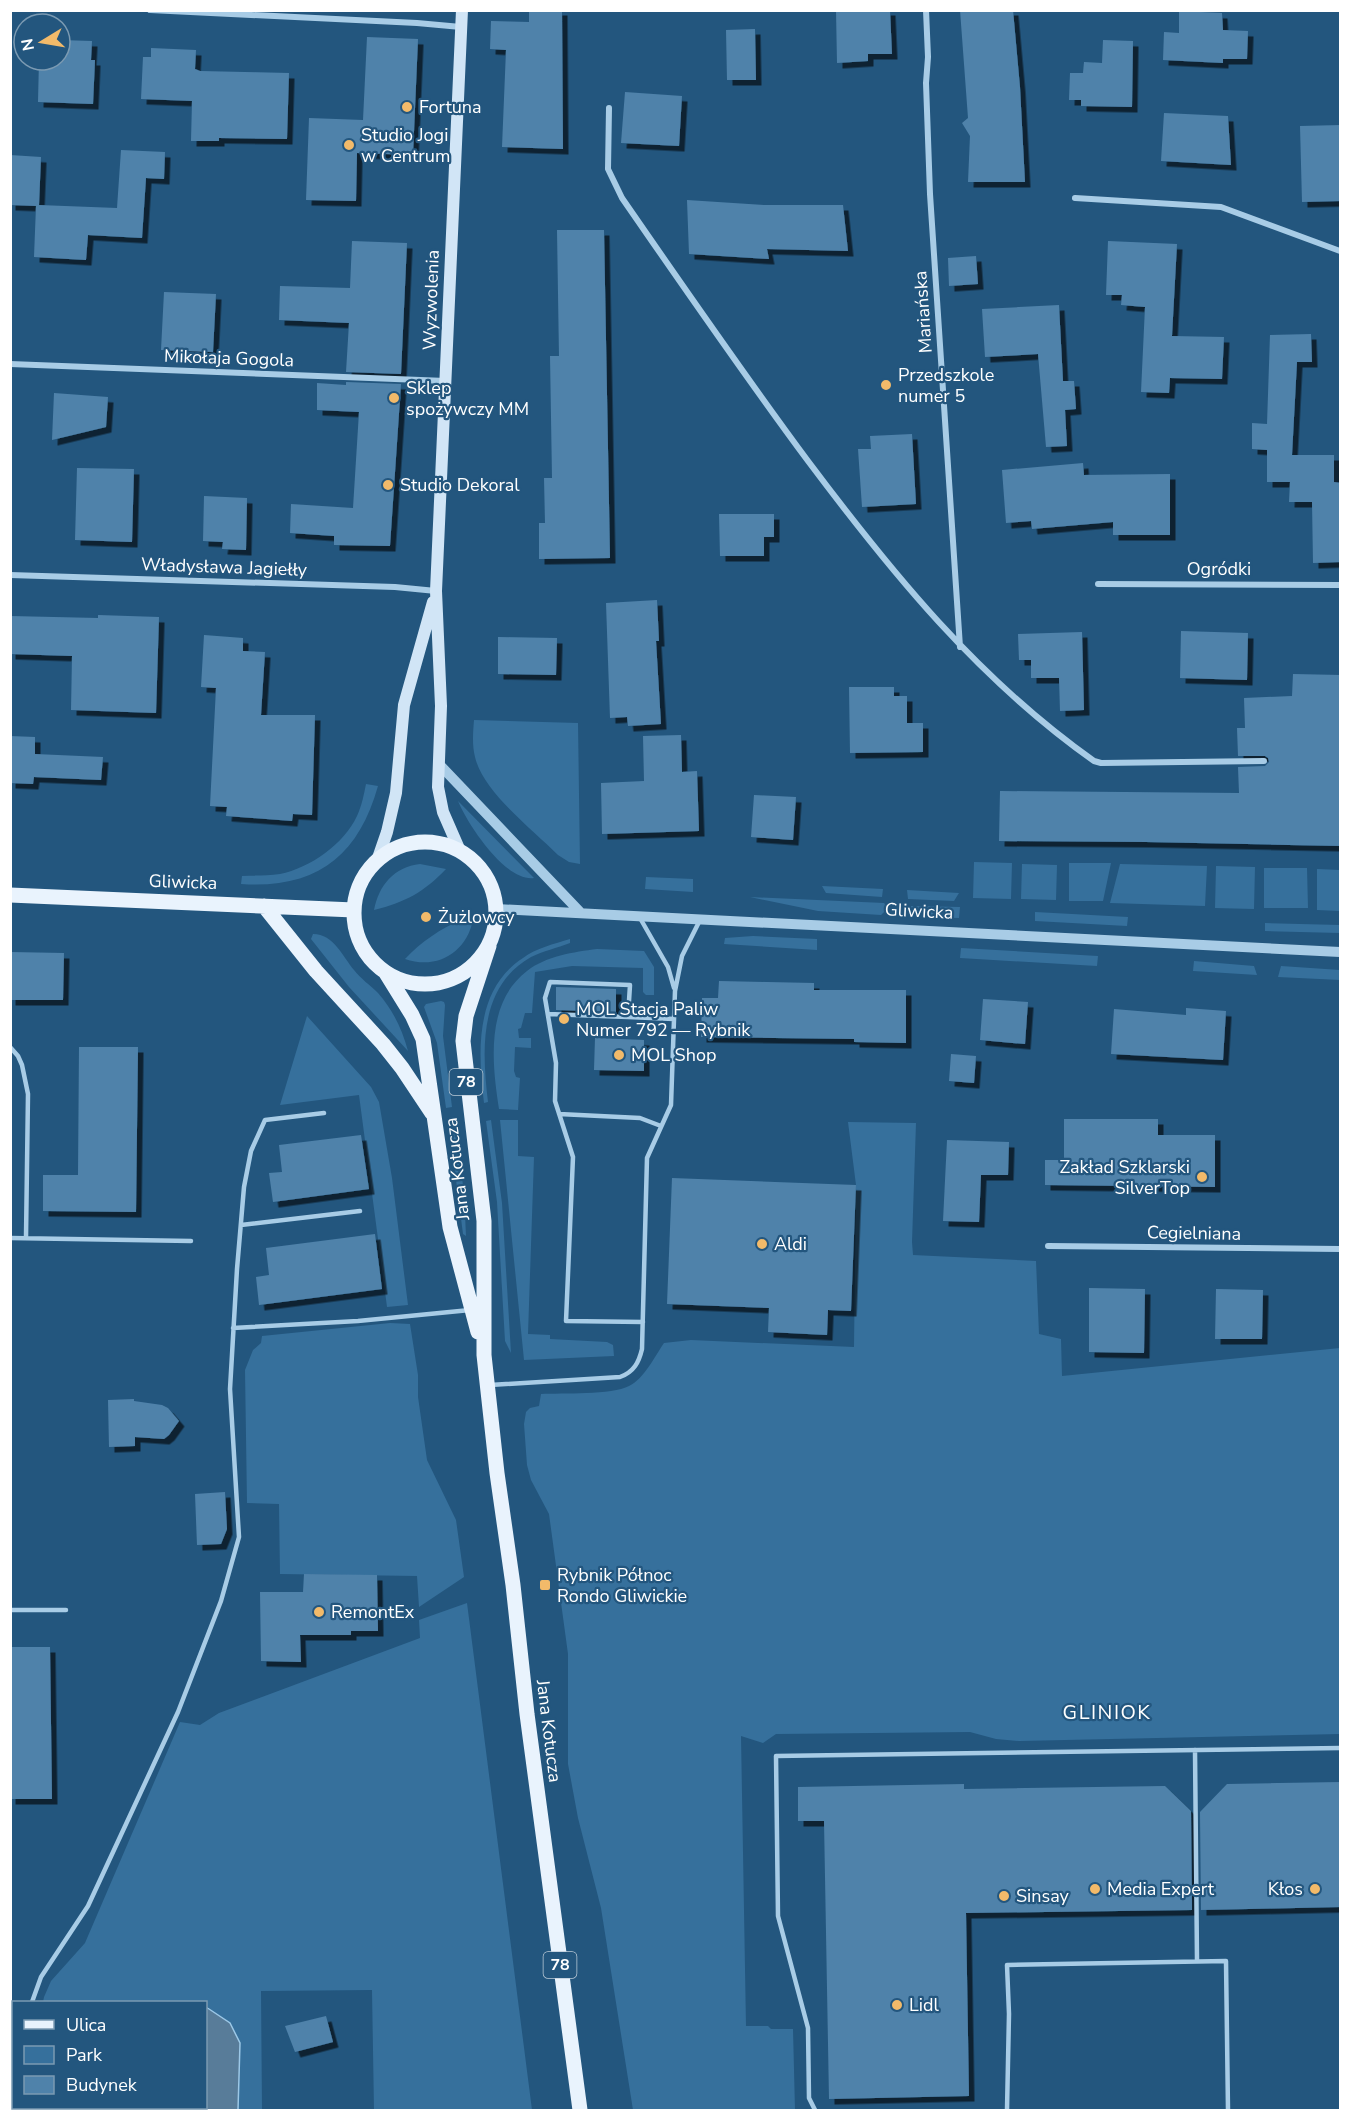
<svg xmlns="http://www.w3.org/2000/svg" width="1351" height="2121" viewBox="0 0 1351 2121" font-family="'Nunito Sans',sans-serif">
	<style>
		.green { fill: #36709c }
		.water { fill: #587c99; stroke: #9cc8e7; stroke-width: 1.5 }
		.building { fill: #4f82aa; filter: url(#shadow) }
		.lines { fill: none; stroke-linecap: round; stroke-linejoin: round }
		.service { stroke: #a8cce6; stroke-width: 4.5 }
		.minor { stroke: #a8cce6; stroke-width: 6 }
		.tertiary { stroke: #a8cce6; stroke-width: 10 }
		.secondary { stroke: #d1e5f6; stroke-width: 12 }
		.primary { stroke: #e9f3fd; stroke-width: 15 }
		.poi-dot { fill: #f2ba6a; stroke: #23567e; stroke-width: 2 }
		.labels { text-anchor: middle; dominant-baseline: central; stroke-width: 4.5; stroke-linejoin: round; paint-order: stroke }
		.shield { fill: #23567e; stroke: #bdccd8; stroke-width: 1.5 }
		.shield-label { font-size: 16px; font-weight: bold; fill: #fff }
		.poi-label { font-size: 18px; fill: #fff; stroke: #23567e; text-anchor: start }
		.street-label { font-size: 18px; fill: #fff; stroke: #23567e }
		.neighbourhood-label { font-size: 20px; letter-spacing: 1.5px; fill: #fff; stroke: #23567e }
	</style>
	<defs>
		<filter id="shadow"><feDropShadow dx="5.5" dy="5.5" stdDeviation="0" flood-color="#0009"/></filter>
	</defs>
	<rect width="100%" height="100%" fill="#23567e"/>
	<!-- green -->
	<path class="green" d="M474,720L578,723L580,864L569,862L558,855C533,830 483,792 475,757C472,745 473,733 474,720Z
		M366,784L378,786C358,857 316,889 241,884L242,876C254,875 267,876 280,874C310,868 344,844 357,816C362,805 364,794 366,784Z
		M458,801L534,878C505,882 467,823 458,801Z
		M974,862L1012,863L1011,899L973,898Z
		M1069,863H1111L1103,901H1069Z
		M420,864L446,869C424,892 406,902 374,910C379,885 394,867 420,864Z
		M1022,864L1057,865L1056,900L1021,899Z
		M1120,864L1207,866L1205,906L1110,903Z
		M1216,866L1255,867L1254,909L1215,908Z
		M1264,868H1307L1308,908H1264Z
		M1317,869L1340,870V911L1317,910Z
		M646,877L693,879V892L645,889Z
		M822,886L883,889L882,897L826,893Z
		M907,890L959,893L954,901L908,899Z
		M750,897L884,903L888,908L881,915L818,911Z
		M911,906L960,907L959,918L911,917L906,914V911L908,907Z
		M1035,912L1128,917L1127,926L1035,921Z
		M462,920H473C466,953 437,970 405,959C421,942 441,928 462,920Z
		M1265,923L1340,925V933L1265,931Z
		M313,934C334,934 343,957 354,970C361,979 370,985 378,993C393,1010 402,1029 408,1051L349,987L311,939Z
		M753,936L817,939V950L724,944L725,938Z
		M570,939V943C557,948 543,951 531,957C478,987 482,1051 488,1102L484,1103C478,1053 474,990 523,958C536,948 554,944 570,939Z
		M961,948L1098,956L1097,966L960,958Z
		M597,949L644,951L654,967V995H646L643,992V968L572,966L535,972L532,1013H525L521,1028L518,1029L519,1038H531V1048L515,1047L514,1071L516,1077L520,1078L518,1110L499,1109C492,1064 485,1003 527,971C546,956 574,952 597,949Z
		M1194,961L1254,966L1257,975L1193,971Z
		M1281,966L1340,970V980L1278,977Z
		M441,1001L444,1002L445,1005L443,1036L452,1107L446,1108L437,1043L424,1007L426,1004Z
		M307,1016L371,1087L379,1102L392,1178L408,1305L387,1307L359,1095L280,1105Z
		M491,1120L502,1203L511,1353L505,1341L497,1202L486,1121Z
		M500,1120H518V1156L534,1157L528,1334L550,1335V1339L607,1342L613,1345L614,1356L524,1360Z
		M848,1122L916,1123L912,1242L913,1255L1036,1261L1039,1334L1061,1339L1062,1376L1340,1348V1734L1019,1741L996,1739L970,1732L776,1734L763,1743L741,1736L746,2026H768L771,2029H793L795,2110H633L601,1908L578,1818L568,1764V1654L549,1514L531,1480L527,1465L524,1424L526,1412L530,1408L539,1406L541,1394C562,1393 612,1395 629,1386C644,1379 655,1356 664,1343L691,1340L854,1347L856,1185Z
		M454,1124L464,1192L466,1236L463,1234L449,1125Z
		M390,1323L410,1324L418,1375V1397L427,1460L456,1520L464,1577L419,1607L417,1576L280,1574L279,1504L247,1503L245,1370L253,1350L261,1343L262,1336Z
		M467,1603L532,2110H374L372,1990L261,1991L262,2110H238L240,2043L208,2007H206V2002H43L44,1997L51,1981L85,1943L180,1722L200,1725L219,1713L420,1638L419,1620Z"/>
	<!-- water -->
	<path class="water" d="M206,2007L230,2023L240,2043L238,2110H112L111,2108H206Z"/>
	<!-- building -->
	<path class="building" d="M529,10H562L563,149L502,147L506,50L490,49L491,21L529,22Z
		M836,10H890L892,54H868V61L837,63Z
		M960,10H1013L1020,87L1025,182H968L970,136L962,123L968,118Z
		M1179,11L1222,13L1223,30L1248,31L1247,59H1223V63L1163,60L1164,32L1179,33Z
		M755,29L756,80H727L726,30Z
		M367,37L418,39L413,155L357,153L356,201L306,200L309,118L363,120Z
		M60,40L92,41L91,60H95L93,104L38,102L39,60H60Z
		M1103,40L1133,41L1132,107L1081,106V100H1069L1070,73H1083L1084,62L1102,63Z
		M151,48L196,50L195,69L200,71L289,73L287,139L219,138V141H191L192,101L141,99L143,57H151Z
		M625,92L682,96L679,146L621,143Z
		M1164,113L1228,116L1231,165L1161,161Z
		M1341,125V201L1302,202L1300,126Z
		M121,150L165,152L164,179L146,178L142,238L88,235L86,260L34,257L36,206L10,205V155L41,157L39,205L117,208Z
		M687,200L764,205H843L848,251L767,249L769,259L689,254Z
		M557,230H604L610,558L539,559V523H545L544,478H552L550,356H559Z
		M352,241L407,243L401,374L346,372L349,323L279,320L280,286L350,288Z
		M1108,241L1177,244L1172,336L1224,337L1222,379L1170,378L1169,393L1141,392L1145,307L1121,305L1122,295H1106Z
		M976,256L978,284L949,286L948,258Z
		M164,292L216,294L213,352L161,350Z
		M1059,305L1063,381H1074L1076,409L1065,410L1067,446L1046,447L1038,354L985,357L982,309Z
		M1311,334L1312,362H1297L1292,455H1334V482L1341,483V562L1313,563L1312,502H1289L1290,482H1267V450L1252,449V423L1267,424L1270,335Z
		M346,382L401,384L390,546L334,545V536L290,533L291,504L353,508L359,412L317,410V383L346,385Z
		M54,393L108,397L106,427L52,440Z
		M912,434L916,504L862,507L858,449H871L870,436Z
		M1083,463L1084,475L1170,474V535H1113V522L1032,529L1031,521L1006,523L1002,470Z
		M77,468L134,469L132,542L75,540Z
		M204,496L247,498L246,550L222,549L223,542L203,541Z
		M719,514H774V537H764V556H720Z
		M657,600L659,641H656L661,724L628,726L627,717L610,718L606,603Z
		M98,615L159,617L156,713L71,710L72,656L10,654V616L98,618Z
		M1181,631L1248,633L1247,680L1180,678Z
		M1082,632L1084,710L1060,711L1059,678H1031V660H1019L1018,634Z
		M204,635L243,638V651L265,652L261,715H315L312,815L293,814L292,821L226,816L227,807L210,806L216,688L201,687Z
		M498,637L557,638L556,675L498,674Z
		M1293,674L1341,675V846L1146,842L999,841L1000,791L1239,793L1238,767L1265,766L1269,762L1268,758L1265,756H1238L1237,728H1245L1244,698L1292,696Z
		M849,687H894V696H907V723H923V752L850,753Z
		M681,735L682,772L697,771L699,831L602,834L601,783L644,781L643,736Z
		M10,736L35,737V754L103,757L101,780L34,777L33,784L10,783Z
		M754,795L796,797L793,840L751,837Z
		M10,952L64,953L63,1000H10Z
		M719,981L814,983V990H906V1043L854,1042V1039L701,1037L702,998H718Z
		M556,987L616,989V1012L556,1010Z
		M983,999L1028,1002L1025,1044L980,1040Z
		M1186,1008L1226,1011L1223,1060L1111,1054L1114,1009L1186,1015Z
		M595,1038L644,1040V1071L594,1070Z
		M79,1047H138L136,1212L43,1211V1175H78Z
		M951,1054L976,1056L974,1083L949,1081Z
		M1064,1119H1158V1135H1215V1187L1045,1185V1160H1064Z
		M361,1135L369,1189L273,1202L269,1173L282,1172L279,1145Z
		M947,1140L1009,1142L1008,1175H981L979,1222L943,1221Z
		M672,1178L856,1185L851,1311L828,1310L827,1335L768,1332L769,1308L667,1304Z
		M375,1234L382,1289L259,1305L256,1277L269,1275L266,1248Z
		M1089,1288L1145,1289L1144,1353L1089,1352Z
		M1216,1289L1263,1290L1262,1339H1215Z
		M134,1399V1401L162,1405L168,1408L179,1421L169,1435L164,1439L135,1437V1446L109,1447L108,1400Z
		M225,1492L227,1529L221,1544L197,1545L195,1494Z
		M304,1574L377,1575L378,1631H351V1635H300L301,1662L261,1661L260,1592H303Z
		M10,1647H50L52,1799H10Z
		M1341,1782V1907L1201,1910L1200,1812L1227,1784Z
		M964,1784V1789L1165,1786L1191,1811L1192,1910L966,1913L969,2096L829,2099L824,1821H798V1787Z
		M326,2016L333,2042L295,2052L285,2026Z"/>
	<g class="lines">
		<!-- service -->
		<path class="service" d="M640,918L668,967L674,988
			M548,1014L628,1017
			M10,1047L18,1056L22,1065L28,1094L26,1237
			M559,1114L640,1118L661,1126
			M241,1225L360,1211
			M10,1238L191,1241
			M643,1322L566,1321L573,1157L555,1101L556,1063L545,998L550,982L630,985L628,1017L674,1019
			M233,1328L358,1321L470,1310
			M490,1385L620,1377C634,1372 639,1362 642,1349L647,1158L671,1105L675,991L682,956L700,920
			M10,1610H66
			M1195,1750L1197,1961
			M32,2002L41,1977L88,1906L178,1712L221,1601L239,1537L230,1389L237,1269L244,1187L251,1151L265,1120L324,1113
			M25,2110V2108
			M815,2110L809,2098L808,2028L778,1916L776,1756L1340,1748
			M1007,2110L1009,2014L1007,1965L1226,1961L1228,2110"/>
		<!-- minor -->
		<path class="minor" d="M150,10L417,23L461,27
			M926,10L928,57L926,83L930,194L960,647
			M609,108L608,169L622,198C683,286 744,375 808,461C892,573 978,679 1094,761L1101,763L1264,761
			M1075,198L1221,207L1340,251
			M10,364L446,381
			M10,575L395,587L436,591
			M1098,584L1340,585
			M1048,1246L1340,1249"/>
		<!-- tertiary -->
		<path class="tertiary" d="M438,763L581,913
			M496,909L1340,952"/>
		<!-- secondary -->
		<path class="secondary" d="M460,851L443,812L438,787L441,706L436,591L462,10
			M377,861L387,832L396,793L404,705L433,602"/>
		<!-- primary -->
		<path class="primary" d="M354 913a71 71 0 1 1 142 0a71 71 0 1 1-142 0Z
			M10,895L354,910
			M264,906L316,971L383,1044L402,1068L432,1113
			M489,946L466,1016L463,1041L484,1221V1355L497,1473L513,1585L527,1714L580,2110
			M386,973L412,1015L423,1039L450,1227L478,1332"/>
	</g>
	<!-- markers -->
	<g class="poi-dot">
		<circle cx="407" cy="107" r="6"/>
		<circle cx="349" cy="145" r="6"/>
		<circle cx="886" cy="385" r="6"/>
		<circle cx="394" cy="398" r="6"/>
		<circle cx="388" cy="485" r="6"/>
		<circle cx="426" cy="917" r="6"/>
		<circle cx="564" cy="1019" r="6"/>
		<circle cx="619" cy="1055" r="6"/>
		<circle cx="1202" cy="1177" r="6"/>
		<circle cx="762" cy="1244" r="6"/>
		<rect x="539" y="1579" width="12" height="12" rx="3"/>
		<circle cx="319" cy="1612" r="6"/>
		<circle cx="1095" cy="1889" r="6"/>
		<circle cx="1315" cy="1889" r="6"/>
		<circle cx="1004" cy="1896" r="6"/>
		<circle cx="897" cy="2005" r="6"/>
	</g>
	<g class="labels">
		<!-- shield labels -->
		<g class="shield">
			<rect x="449.5" y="1069" width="33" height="26" rx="4.5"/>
			<rect x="543.5" y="1952" width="33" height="26" rx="4.5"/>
		</g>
		<g class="shield-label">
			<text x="466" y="1082">78</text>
			<text x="560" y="1965">78</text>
		</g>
		<!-- poi labels -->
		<g class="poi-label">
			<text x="419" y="107">Fortuna</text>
			<text x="361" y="135">Studio Jogi<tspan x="361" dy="21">w Centrum</tspan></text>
			<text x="898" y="375">Przedszkole<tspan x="898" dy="21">numer 5</tspan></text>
			<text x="406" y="388">Sklep<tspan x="406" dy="21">spożywczy MM</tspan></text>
			<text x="400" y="485">Studio Dekoral</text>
			<text x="438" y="917">Żużlowcy</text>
			<text x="576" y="1009">MOL Stacja Paliw<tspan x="576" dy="21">Numer 792 — Rybnik</tspan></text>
			<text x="631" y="1055">MOL Shop</text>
			<text x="1190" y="1167" text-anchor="end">Zakład Szklarski<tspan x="1190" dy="21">SilverTop</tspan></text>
			<text x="774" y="1244">Aldi</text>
			<text x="557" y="1575">Rybnik Północ<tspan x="557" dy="21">Rondo Gliwickie</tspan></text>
			<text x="331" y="1612">RemontEx</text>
			<text x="1107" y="1889">Media Expert</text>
			<text x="1303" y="1889" text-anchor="end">Kłos</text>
			<text x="1016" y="1896">Sinsay</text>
			<text x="909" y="2005">Lidl</text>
		</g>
		<!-- street labels -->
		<g class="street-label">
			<text transform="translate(431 300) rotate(-88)">Wyzwolenia</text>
			<text transform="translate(923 312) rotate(-94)">Mariańska</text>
			<text transform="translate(229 358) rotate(2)">Mikołaja Gogola</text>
			<text transform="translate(224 567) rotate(2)">Władysława Jagiełły</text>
			<text x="1219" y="569">Ogródki</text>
			<text transform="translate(183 882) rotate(2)">Gliwicka</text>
			<text transform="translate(919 911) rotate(3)">Gliwicka</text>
			<text transform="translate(457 1169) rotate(-97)">Jana Kotucza</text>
			<text transform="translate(1194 1233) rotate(1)">Cegielniana</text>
			<text transform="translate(549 1731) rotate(83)">Jana Kotucza</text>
		</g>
		<!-- neighbourhood labels -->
		<g class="neighbourhood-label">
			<text x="1107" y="1712">GLINIOK</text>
		</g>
	</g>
	<!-- border -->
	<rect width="1351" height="2121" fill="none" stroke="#ffffff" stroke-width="24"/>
	<!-- legend -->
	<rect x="12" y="2001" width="195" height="108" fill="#23567e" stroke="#7b9ab2" stroke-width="1.5"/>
	<rect x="24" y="2020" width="30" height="9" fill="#e9f3fd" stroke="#7b9ab2" stroke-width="1.5"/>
	<text x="66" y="2031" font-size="18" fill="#ffffff">Ulica</text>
	<rect x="24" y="2046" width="30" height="18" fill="#36709c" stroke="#7b9ab2" stroke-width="1.5"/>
	<text x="66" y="2061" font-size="18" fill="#ffffff">Park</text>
	<rect x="24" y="2076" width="30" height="18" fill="#4f82aa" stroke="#7b9ab2" stroke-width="1.5"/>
	<text x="66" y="2091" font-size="18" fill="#ffffff">Budynek</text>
	<!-- north arrow -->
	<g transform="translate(42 42) rotate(259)"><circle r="28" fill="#23567e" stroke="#7b9ab2" stroke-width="1.5"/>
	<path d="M0-4.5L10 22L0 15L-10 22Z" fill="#f2ba6a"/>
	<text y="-9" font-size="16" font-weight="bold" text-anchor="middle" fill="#ffffff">N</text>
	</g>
</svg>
